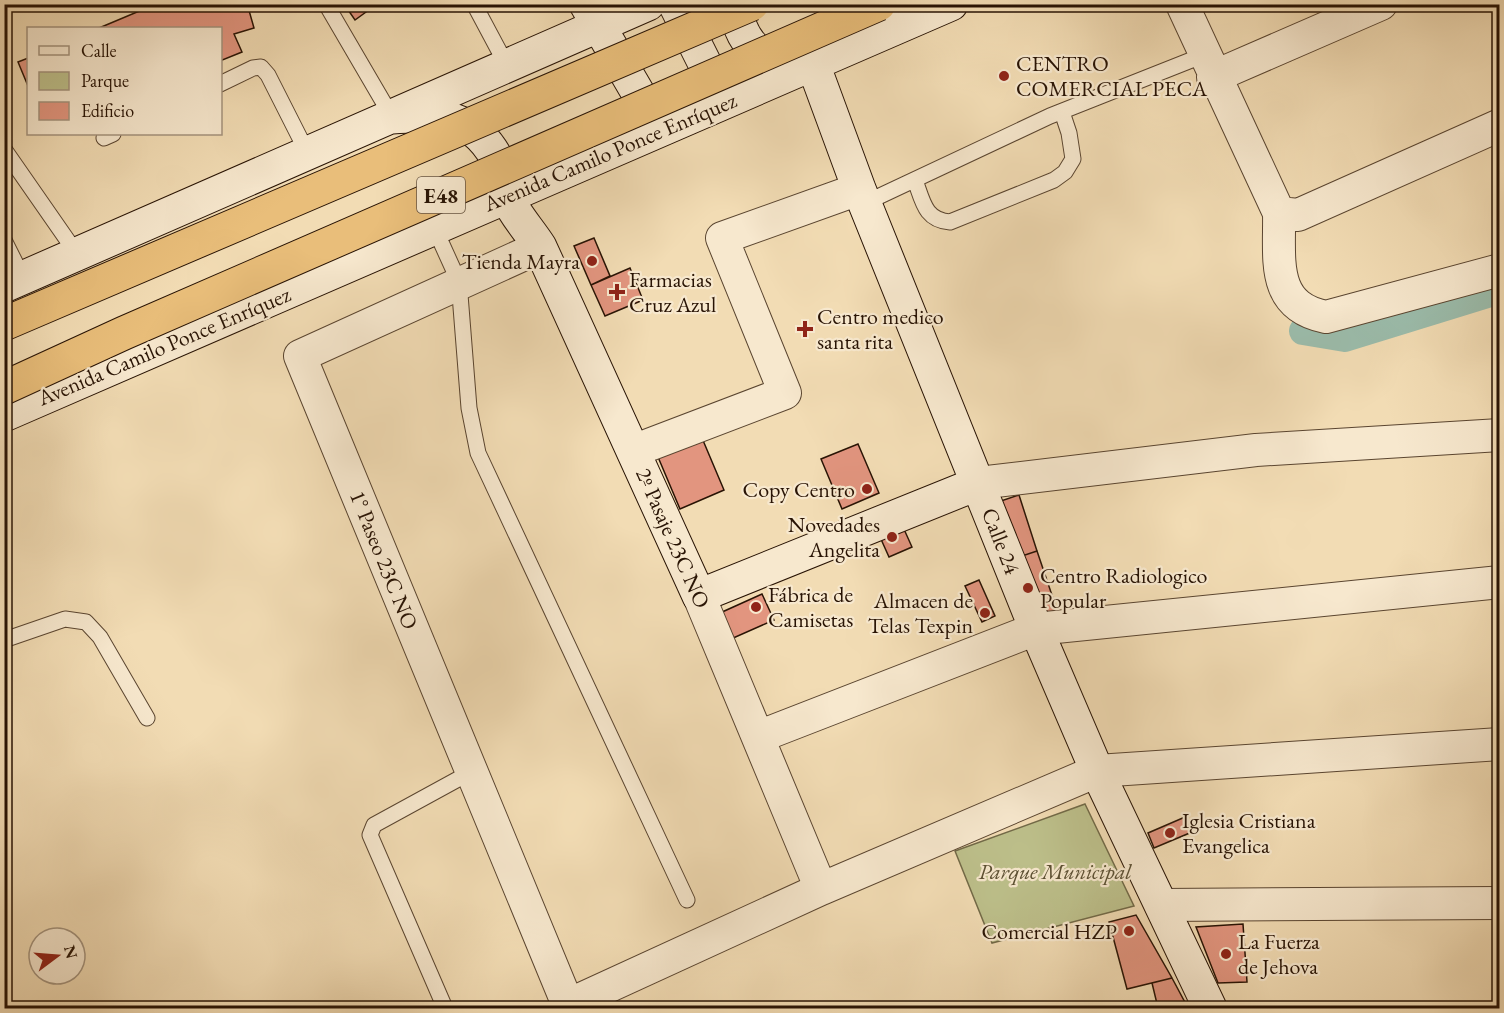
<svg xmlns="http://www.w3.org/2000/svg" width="1504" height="1013" viewBox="0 0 1504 1013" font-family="'EB Garamond',serif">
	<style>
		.green { fill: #bdc08b; stroke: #726a48; stroke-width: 1.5 }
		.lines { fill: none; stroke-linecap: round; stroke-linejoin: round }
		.canal { stroke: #9bbcab; stroke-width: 28 }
		.building { fill: #e2957f; stroke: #281304; stroke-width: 1.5 }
		.lane-casing { stroke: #5a4530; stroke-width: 17 }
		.street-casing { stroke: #5a4530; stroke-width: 34 }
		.secondary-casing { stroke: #281304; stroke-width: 35 }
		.lane { stroke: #f7e8ce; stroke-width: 15 }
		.street { stroke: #f7e8ce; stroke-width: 32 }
		.secondary { stroke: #f7e8ce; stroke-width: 33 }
		.primary-bridge-casing { stroke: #281304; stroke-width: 35; stroke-linecap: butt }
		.primary-bridge { stroke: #e9be7a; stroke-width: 33 }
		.poi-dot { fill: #8f2418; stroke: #f7e8ce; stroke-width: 2 }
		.labels { text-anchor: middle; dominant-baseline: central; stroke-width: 4.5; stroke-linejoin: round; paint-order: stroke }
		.shield { fill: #f7e8ce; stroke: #665341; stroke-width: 1.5 }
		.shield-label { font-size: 21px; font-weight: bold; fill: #281304 }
		.poi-label { font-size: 22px; fill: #281304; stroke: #f7e8ce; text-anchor: start }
		.street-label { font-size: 22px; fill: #281304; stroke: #f7e8ce }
		.park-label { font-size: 22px; font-style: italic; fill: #5c5033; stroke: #f7e8ce }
	</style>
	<rect width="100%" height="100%" fill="#f2dcb4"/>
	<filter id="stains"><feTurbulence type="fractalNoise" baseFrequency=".00333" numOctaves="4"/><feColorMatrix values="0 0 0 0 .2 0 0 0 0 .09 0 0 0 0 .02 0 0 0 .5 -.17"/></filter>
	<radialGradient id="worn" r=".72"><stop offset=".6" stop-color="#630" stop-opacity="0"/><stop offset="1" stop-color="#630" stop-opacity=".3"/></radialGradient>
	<!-- green -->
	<path class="green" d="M1085,804L1134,906L992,943L955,851Z"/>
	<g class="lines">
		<!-- canal -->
		<path class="canal" d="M1303,331L1345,338L1500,290"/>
	</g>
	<!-- building -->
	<path class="building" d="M156,4H254L248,7L254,28L234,34L242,52L220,61V28H99Z
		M344,4H377L355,20Z
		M28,58V86L18,62Z
		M594,238L610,276L591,285L574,246Z
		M630,268L643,300L605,316L591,285Z
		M702,438L724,490L680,509L658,457Z
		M858,444L879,493L842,509L821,459Z
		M1019,495L1037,551L1013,559L995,503Z
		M903,527L912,547L889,557L880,537Z
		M1037,551L1057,610L1033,618L1013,559Z
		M979,580L995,616L982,622L965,586Z
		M762,594L774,620L731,639L720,613Z
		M1185,817L1192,832L1154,848L1148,833Z
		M1136,915L1172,978L1127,989L1109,922Z
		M1243,924L1247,982L1218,983L1196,927Z
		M1172,978L1188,1008H1158L1152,983Z"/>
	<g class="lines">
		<defs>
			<path id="lane" d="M326,4L392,117
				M474,4L506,64
				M220,84L253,68L261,67L268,75L308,154
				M104,138L113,134
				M4,149L77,254
				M915,180C923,202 925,220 950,222L1054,180L1065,172L1073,159L1069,133L1062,112
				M865,203L1050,116L1204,55
				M435,229L459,282L469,408L478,453L687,900
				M4,240L23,278
				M4,640L65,619L86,622L100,637L147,718
				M445,1008L370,835L374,825L471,772"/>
			<path id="street" d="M1182,4L1279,213L1298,215L1500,125
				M1213,77L1381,4
				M1279,213C1280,259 1270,306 1326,317L1500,270
				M540,247L300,356L568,1005L567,1008
				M633,451L785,393L722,238L859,189
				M979,483L1256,450L1500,435
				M699,596L821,889
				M758,737L1036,629L1500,582
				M1161,905L1500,903
				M568,1005L821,889L1097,771L1500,744"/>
			<path id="secondary" d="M586,4L659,129
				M675,4L724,102
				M734,4C744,55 765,61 813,64L859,189L1036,629L1097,771L1210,1008
				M392,117C447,113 481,117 504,174C507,181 504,190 507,197C514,214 530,231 540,247L699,596L979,483
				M4,286L648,4
				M4,415L951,4"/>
		</defs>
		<!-- lane casing -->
		<use href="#lane" class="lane-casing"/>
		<!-- street casing -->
		<use href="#street" class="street-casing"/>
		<!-- secondary casing -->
		<use href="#secondary" class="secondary-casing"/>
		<!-- lane -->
		<use href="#lane" class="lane"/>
		<!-- street -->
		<use href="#street" class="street"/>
		<!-- secondary -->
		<use href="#secondary" class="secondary"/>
		<defs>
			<path id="primary-bridge" d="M4,324L752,4
				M4,388L124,333L879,4"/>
		</defs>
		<!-- primary-bridge casing -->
		<use href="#primary-bridge" class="primary-bridge-casing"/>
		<!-- primary-bridge -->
		<use href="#primary-bridge" class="primary-bridge"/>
	</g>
	<!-- markers -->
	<g class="poi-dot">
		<circle cx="1004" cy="76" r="6"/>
		<circle cx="592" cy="261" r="6"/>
		<path d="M614 283h6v6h6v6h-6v6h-6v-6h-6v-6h6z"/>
		<path d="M802 320h6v6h6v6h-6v6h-6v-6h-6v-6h6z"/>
		<circle cx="867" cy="489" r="6"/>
		<circle cx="892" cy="537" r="6"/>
		<circle cx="1028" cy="588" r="6"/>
		<circle cx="756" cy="607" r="6"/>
		<circle cx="985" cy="613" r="6"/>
		<circle cx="1170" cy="833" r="6"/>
		<circle cx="1129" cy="931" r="6"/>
		<circle cx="1226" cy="954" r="6"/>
	</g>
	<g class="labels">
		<!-- shield labels -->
		<rect class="shield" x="417" y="177" width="48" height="36" rx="4.5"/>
		<g class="shield-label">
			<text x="441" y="195">E48</text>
		</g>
		<!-- poi labels -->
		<g class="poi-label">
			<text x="1016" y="63">CENTRO<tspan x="1016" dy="25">COMERCIAL PECA</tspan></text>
			<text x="580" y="261" text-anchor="end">Tienda Mayra</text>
			<text x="629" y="279">Farmacias<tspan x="629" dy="25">Cruz Azul</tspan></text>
			<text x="817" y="316">Centro medico<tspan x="817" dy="25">santa rita</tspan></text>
			<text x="855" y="489" text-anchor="end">Copy Centro</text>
			<text x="880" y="524" text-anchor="end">Novedades<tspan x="880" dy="25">Angelita</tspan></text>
			<text x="1040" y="575">Centro Radiologico<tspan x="1040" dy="25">Popular</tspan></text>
			<text x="768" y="594">Fábrica de<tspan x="768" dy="25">Camisetas</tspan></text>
			<text x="973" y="600" text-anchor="end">Almacen de<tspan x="973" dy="25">Telas Texpin</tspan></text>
			<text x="1182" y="820">Iglesia Cristiana<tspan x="1182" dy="25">Evangelica</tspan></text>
			<text x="1117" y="931" text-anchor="end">Comercial HZP</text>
			<text x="1238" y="941">La Fuerza<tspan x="1238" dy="25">de Jehova</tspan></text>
		</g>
		<!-- street labels -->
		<g class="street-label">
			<text transform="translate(610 152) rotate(-23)">Avenida Camilo Ponce Enríquez</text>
			<text transform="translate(164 346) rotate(-23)">Avenida Camilo Ponce Enríquez</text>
			<text transform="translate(673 538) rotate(66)">2º Pasaje 23C NO</text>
			<text transform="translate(1001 541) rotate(69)">Calle 24</text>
			<text transform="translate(384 560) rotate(68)">1° Paseo 23C NO</text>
		</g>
		<!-- park labels -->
		<g class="park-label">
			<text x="1055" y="871">Parque Municipal</text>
		</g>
	</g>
	<!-- margin -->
	<rect width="1504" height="1013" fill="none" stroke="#f2dcb4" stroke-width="24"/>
	<rect x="6" y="6" width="1492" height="1001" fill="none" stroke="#281304" stroke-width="3"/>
	<rect x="12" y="12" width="1480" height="989" fill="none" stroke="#281304" stroke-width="1.5"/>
	<!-- legend -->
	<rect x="27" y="27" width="195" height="108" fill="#f7e8ce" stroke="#a4937d" stroke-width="1.5"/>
	<rect x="39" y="46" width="30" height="9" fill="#f7e8ce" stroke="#a4937d" stroke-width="1.5"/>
	<text x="81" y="57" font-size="18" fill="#281304">Calle</text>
	<rect x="39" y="72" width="30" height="18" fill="#bdc08b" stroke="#a4937d" stroke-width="1.5"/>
	<text x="81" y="87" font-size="18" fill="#281304">Parque</text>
	<rect x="39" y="102" width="30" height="18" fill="#e2957f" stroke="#a4937d" stroke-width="1.5"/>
	<text x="81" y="117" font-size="18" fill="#281304">Edificio</text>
	<!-- north arrow -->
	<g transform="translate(57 956) rotate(74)"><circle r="28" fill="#f7e8ce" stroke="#a4937d" stroke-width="1.5"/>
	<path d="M0-4.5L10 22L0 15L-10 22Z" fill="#8f2418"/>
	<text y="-9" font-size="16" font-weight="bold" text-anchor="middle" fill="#281304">N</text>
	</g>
	<rect width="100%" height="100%" filter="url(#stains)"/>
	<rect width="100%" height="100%" fill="url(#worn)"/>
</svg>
